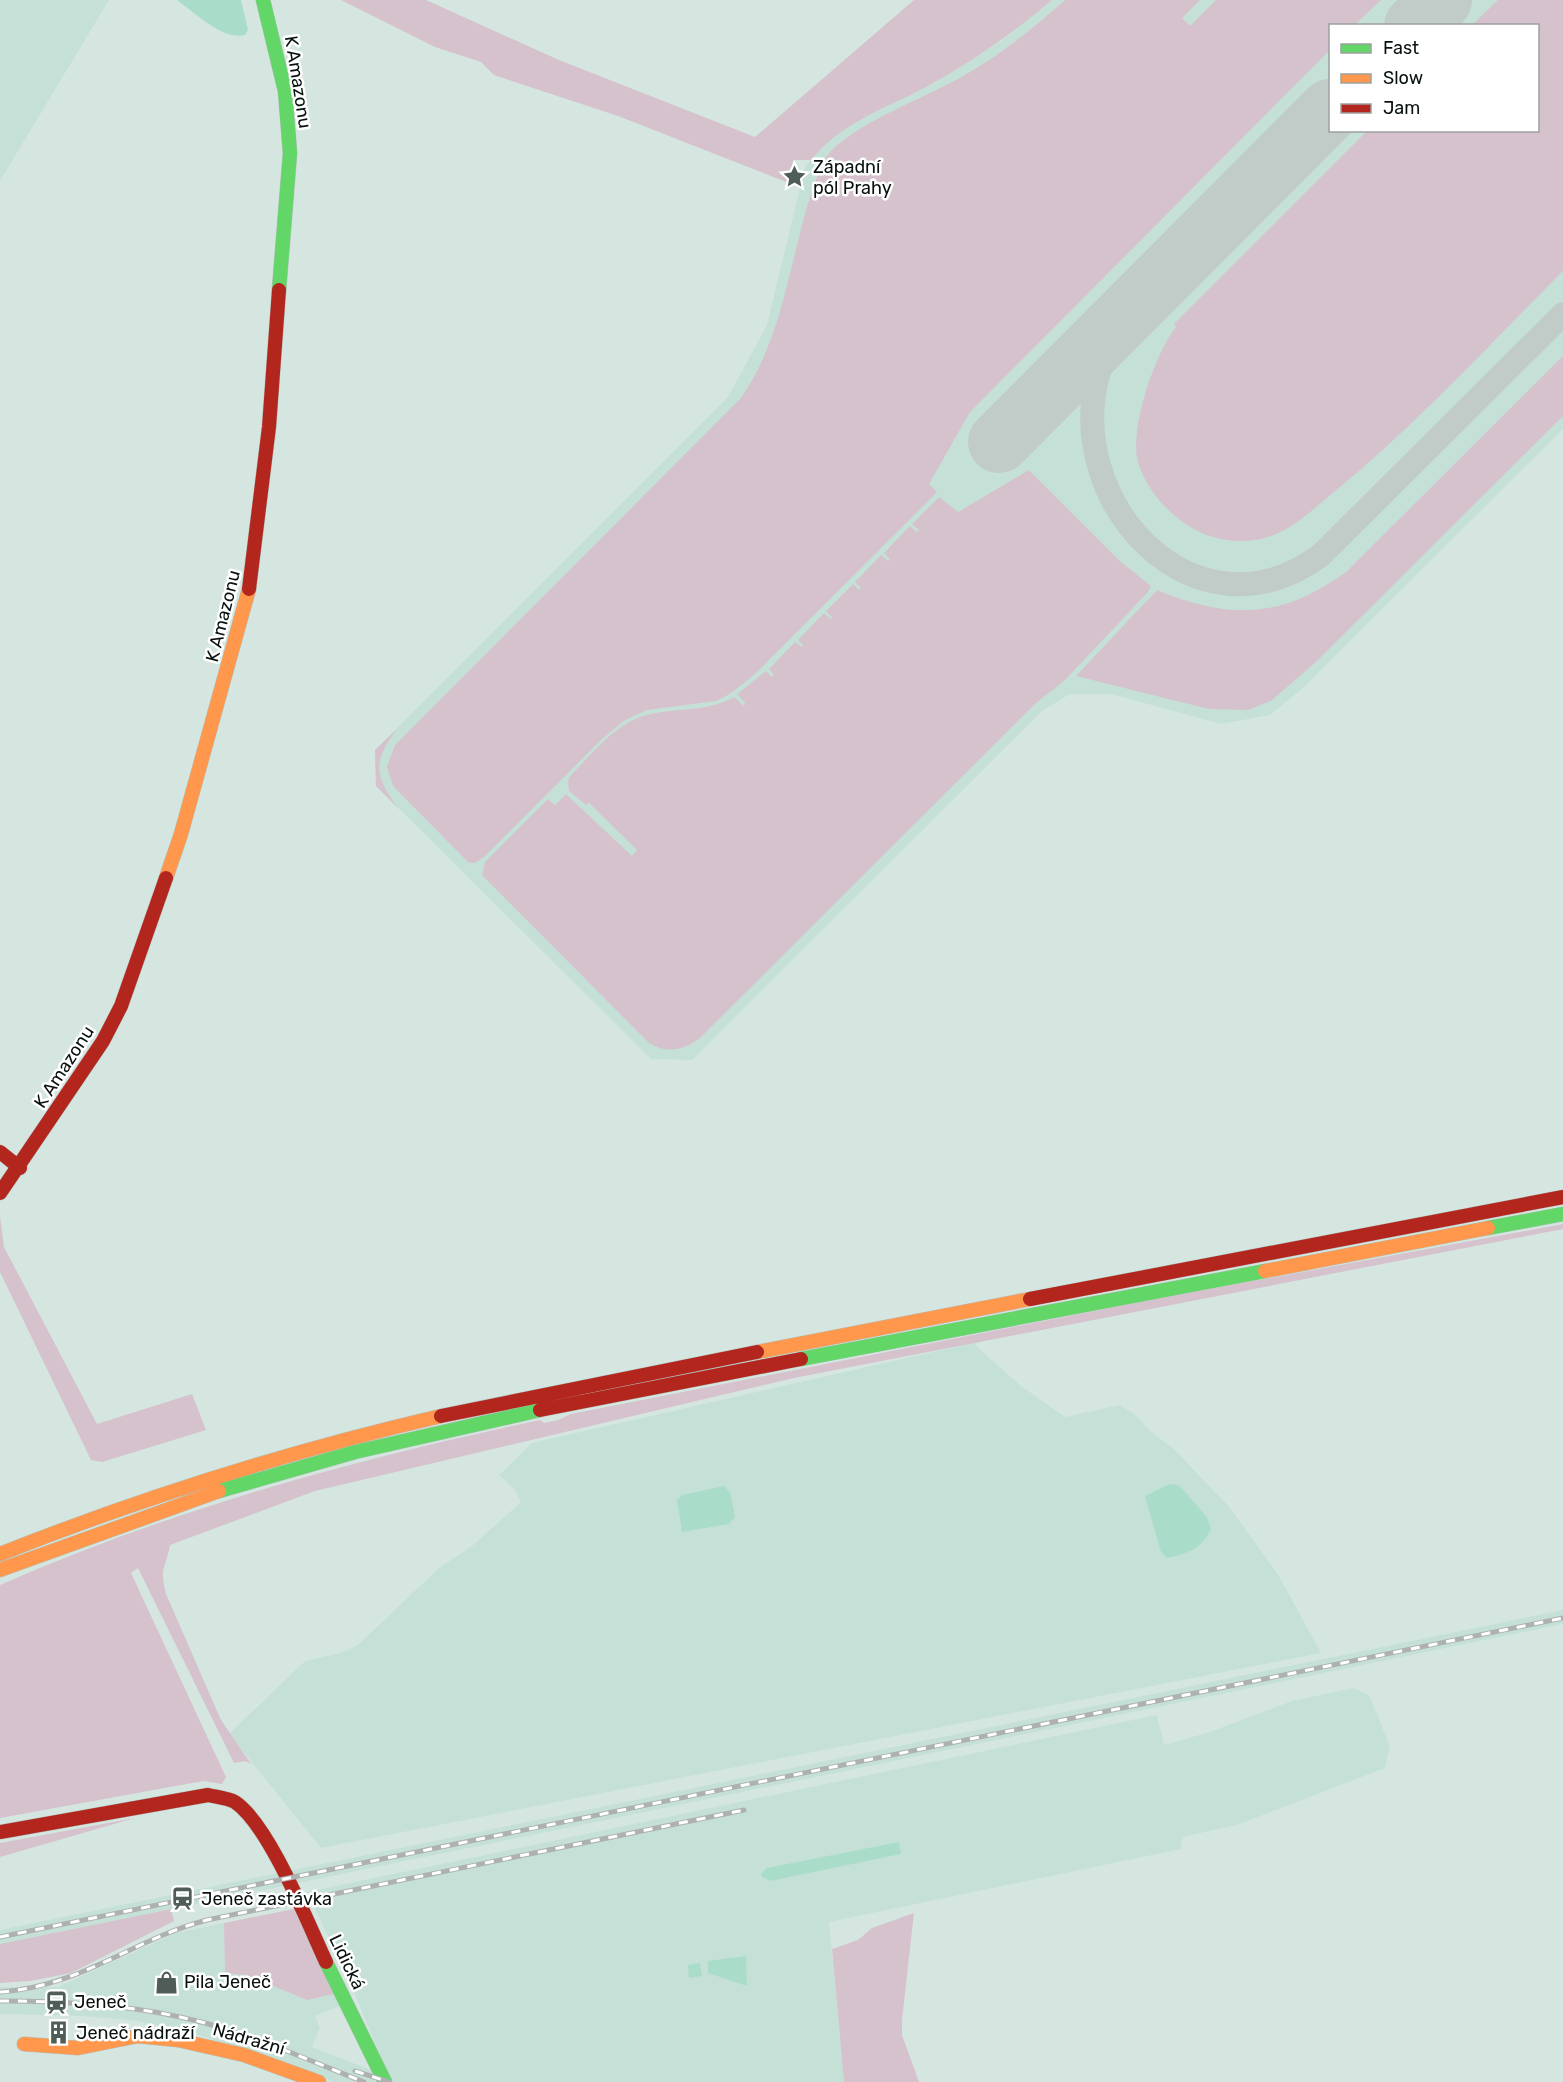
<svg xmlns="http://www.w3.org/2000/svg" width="1563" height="2082" viewBox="0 0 1563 2082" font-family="Rubik,sans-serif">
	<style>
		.built { fill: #c5e1d7; fill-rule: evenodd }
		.green { fill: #d5c2cd }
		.water { fill: #aadcca }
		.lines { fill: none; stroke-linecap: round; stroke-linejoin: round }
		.taxiway { stroke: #c1ccc8; stroke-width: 24 }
		.runway { stroke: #c1ccc8; stroke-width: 62 }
		.fast-casing { stroke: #b4c1bc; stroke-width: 15 }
		.slow-casing { stroke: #b4c1bc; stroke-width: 15 }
		.jam-casing { stroke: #b4c1bc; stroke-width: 15 }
		.fast { stroke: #63d668; stroke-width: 14 }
		.slow { stroke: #ff974d; stroke-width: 14 }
		.jam { stroke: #b3261e; stroke-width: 14 }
		.rail-casing { stroke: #adb1b0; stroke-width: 5 }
		.rail { stroke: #fff; stroke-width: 3; stroke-dasharray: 9; stroke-linecap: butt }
		.labels { text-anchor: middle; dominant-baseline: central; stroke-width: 5; stroke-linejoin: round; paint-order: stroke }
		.street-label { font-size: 18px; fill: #07110d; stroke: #fff }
		.poi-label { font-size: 18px; fill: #07110d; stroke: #fff; text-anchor: start }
	</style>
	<rect width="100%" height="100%" fill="#d5e6e0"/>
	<!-- built -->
	<path class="built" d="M0,0H109L0,181Z
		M1052,0H1563V429L1303,688L1270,715L1221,724L1111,694H1070L1042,711L692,1060L651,1059L376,786L375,750L728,397L767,325L805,167L821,147L845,127L926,87L969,61L1002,40ZM1330,26H1538V130H1330Z
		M977,1342L976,1346L1021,1386L1065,1417L1120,1405L1136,1415L1149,1430L1174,1449L1230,1508L1279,1576L1321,1653L321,1848L229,1734L305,1661L341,1653L358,1645L439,1568L472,1546L521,1502L514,1489L499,1475L532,1443Z
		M1563,1610V1624L0,1944V1930Z
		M1353,1688L1369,1695L1390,1746L1385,1768L1237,1825L1182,1837L1181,1849L829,1922L844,2082H333L267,2056L188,2032L138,2021L84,2016L0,2014V1987H58L176,1933L224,1923L225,1974L247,1975L307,2000L334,1994L339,2006L315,2016L320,2028L312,2047L389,2077L347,1975L307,1892L1157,1715L1164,1745L1210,1732L1292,1701Z"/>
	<!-- green -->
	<path class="green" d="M341,0H426L559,60L755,137L914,0H1052C1013,33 971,63 926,87C885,109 842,122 811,160H793L790,177L799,182V187L618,116L494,75L481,62L435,47Z
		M1065,0H1200L1182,18L1190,26L1216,0H1381L1355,25L1330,26V50L970,412L929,484L937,492L754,675L730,694L716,701L647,710L625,720L602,739L484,857L475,863L468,862L393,786L387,767L395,745L741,398C788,330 790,244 820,169L834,174L839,161L834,159L832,165L823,162C843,126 932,96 970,72C1004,52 1036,26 1065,0Z
		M1498,0H1563V271C1488,346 1416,425 1334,492C1314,508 1295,528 1271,536C1240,547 1206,540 1180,520C1162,506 1145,486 1138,462C1129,429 1155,353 1176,327L1174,324L1367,131L1538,130V26L1472,25Z
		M1563,356V416L1317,661L1271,701L1248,710L1209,709L1076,676L1157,590C1230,620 1281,619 1346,572Z
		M1029,470L1121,562L1151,586L1148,592L1065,680L1036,703L699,1039C683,1050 667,1054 649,1043L482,875L485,862L548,799L555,805L566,794L632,856L637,850L589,803L586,805L569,791L568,781L570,776C591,755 614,725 643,716C673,707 706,713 734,697L744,706L745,703L737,694L766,671L772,677L774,675L769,669L795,642L802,647L803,645L798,640L824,613L831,619L832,617L826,611L853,584L859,590L861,588L855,582L881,555L888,561L890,559L884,553L910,526L917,532L919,530L912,524L939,497L958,512Z
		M398,728C372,761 374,776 399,809L376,786L375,750Z
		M0,1216L4,1247L97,1424L192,1394L206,1430L102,1462L91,1460L0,1272Z
		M1563,1224V1229L794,1378L315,1491L170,1545C166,1569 159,1566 166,1594L221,1720L251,1764L245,1761L234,1763L138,1568L131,1573L226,1777L222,1784L203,1781L0,1818V1585C173,1509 355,1459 540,1420L544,1423L558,1420L571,1414L1161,1298Z
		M135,1818L128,1820L0,1857V1843Z
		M171,1909L174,1921L71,1973L30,1981L0,1983V1944Z
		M294,1909L334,1994L307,2000L247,1975L225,1974L224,1923Z
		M914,1913L902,2020V2035L919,2082H844L832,1949L858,1940L872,1928Z"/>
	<!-- water -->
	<path class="water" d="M177,0H241L248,30L245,35C223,41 194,12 177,0Z
		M1169,1484L1179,1485L1207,1517L1211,1529C1202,1548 1188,1554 1167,1558L1161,1552L1145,1496Z
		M724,1486L730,1492L735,1517L729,1524L682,1532L677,1500L682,1495Z
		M899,1842L901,1854L770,1881L762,1877L761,1874L767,1868Z
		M746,1956L747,1986L708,1973V1961Z
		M700,1963L702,1976L689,1978L688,1965Z"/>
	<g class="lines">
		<!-- taxiway -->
		<path class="taxiway" d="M1198,244C1161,281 1116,317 1100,368C1058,501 1196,648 1321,555L1563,314"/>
		<!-- runway -->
		<path class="runway" d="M1415,26L1441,0
			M999,442L1330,110"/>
		<defs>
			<path id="fast" d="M263,0L285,91L290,153L279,290
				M1488,1228L1563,1214
				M801,1359L1265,1271
				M219,1491L355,1452L540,1410
				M326,1962L385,2082"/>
			<path id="slow" d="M166,878L181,834L249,589
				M1265,1271L1488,1228
				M757,1352L1030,1299
				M0,1554C144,1497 290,1451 441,1416
				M0,1570L219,1491
				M24,2044L78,2048L138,2036L178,2040L244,2055L319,2082"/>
			<path id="jam" d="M249,589L269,427L279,290
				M0,1152L20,1168
				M0,1193L103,1041L121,1006L166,878
				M1030,1299L1563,1197
				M540,1410L801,1359
				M441,1416L757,1352
				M0,1832L208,1795C216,1797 228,1798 235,1802C269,1825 307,1921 326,1962"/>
		</defs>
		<!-- fast casing -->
		<use href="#fast" class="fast-casing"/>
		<!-- slow casing -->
		<use href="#slow" class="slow-casing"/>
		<!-- jam casing -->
		<use href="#jam" class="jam-casing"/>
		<!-- fast -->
		<use href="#fast" class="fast"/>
		<!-- slow -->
		<use href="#slow" class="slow"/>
		<!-- jam -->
		<use href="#jam" class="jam"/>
		<defs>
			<path id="rail" d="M0,1937L1563,1618
				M0,1992C83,1986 131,1940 207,1920L744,1810
				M0,2001C68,2001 138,2005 205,2023C259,2038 311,2061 364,2082
				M355,2071L389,2082"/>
		</defs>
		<!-- rail casing -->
		<use href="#rail" class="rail-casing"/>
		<!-- rail -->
		<use href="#rail" class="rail"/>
	</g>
	<!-- icons -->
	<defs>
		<symbol id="sight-bare" viewBox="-9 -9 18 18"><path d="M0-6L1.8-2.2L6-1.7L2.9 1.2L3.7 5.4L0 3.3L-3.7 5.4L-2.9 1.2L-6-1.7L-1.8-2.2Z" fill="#4f5c57" stroke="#fff" stroke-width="2.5" paint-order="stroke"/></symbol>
		<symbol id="station-bare" viewBox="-9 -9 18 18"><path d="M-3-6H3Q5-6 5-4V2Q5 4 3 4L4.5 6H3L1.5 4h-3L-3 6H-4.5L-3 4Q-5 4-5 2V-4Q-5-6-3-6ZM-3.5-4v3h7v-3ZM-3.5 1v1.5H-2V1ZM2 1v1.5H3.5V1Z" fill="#4f5c57" stroke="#fff" stroke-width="2.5" paint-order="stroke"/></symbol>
		<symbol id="shop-bare" viewBox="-9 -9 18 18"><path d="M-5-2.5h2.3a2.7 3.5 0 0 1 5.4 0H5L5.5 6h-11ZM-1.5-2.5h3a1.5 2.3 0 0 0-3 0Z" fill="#4f5c57" stroke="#fff" stroke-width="2.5" paint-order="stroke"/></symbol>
		<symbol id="building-bare" viewBox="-9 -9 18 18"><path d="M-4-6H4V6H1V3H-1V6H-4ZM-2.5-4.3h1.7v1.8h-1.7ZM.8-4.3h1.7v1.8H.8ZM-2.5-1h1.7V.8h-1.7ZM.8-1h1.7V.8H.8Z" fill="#4f5c57" stroke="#fff" stroke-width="2.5" paint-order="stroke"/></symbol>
	</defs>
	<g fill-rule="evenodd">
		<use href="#sight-bare" x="778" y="160" width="33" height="33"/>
		<use href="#station-bare" x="166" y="1882" width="33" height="33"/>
		<use href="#shop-bare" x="150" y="1966" width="33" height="33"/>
		<use href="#station-bare" x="40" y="1986" width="33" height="33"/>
		<use href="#building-bare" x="42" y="2016" width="33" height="33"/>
	</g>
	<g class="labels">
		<!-- street labels -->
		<g class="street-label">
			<text transform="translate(298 82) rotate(81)">K Amazonu</text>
			<text transform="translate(223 616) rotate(-76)">K Amazonu</text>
			<text transform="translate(64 1067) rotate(-57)">K Amazonu</text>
			<text transform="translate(347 1962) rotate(64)">Lidická</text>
			<text transform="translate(249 2039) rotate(16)">Nádražní</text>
		</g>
		<!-- poi labels -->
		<g class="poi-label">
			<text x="813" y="167">Západní<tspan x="813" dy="21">pól Prahy</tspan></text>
			<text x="201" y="1899">Jeneč zastávka</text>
			<text x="184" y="1982">Pila Jeneč</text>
			<text x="74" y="2002">Jeneč</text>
			<text x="76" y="2033">Jeneč nádraží</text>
		</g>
	</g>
	<!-- legend -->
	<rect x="1329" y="24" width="210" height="108" fill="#ffffff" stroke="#9ca09e" stroke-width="1.5"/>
	<rect x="1341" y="44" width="30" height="9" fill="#63d668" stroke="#9ca09e" stroke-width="1.5"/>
	<text x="1383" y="54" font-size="18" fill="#07110d">Fast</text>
	<rect x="1341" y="74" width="30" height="9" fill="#ff974d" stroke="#9ca09e" stroke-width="1.5"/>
	<text x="1383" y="84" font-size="18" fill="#07110d">Slow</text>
	<rect x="1341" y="104" width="30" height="9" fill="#b3261e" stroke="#9ca09e" stroke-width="1.5"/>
	<text x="1383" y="114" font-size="18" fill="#07110d">Jam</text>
</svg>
